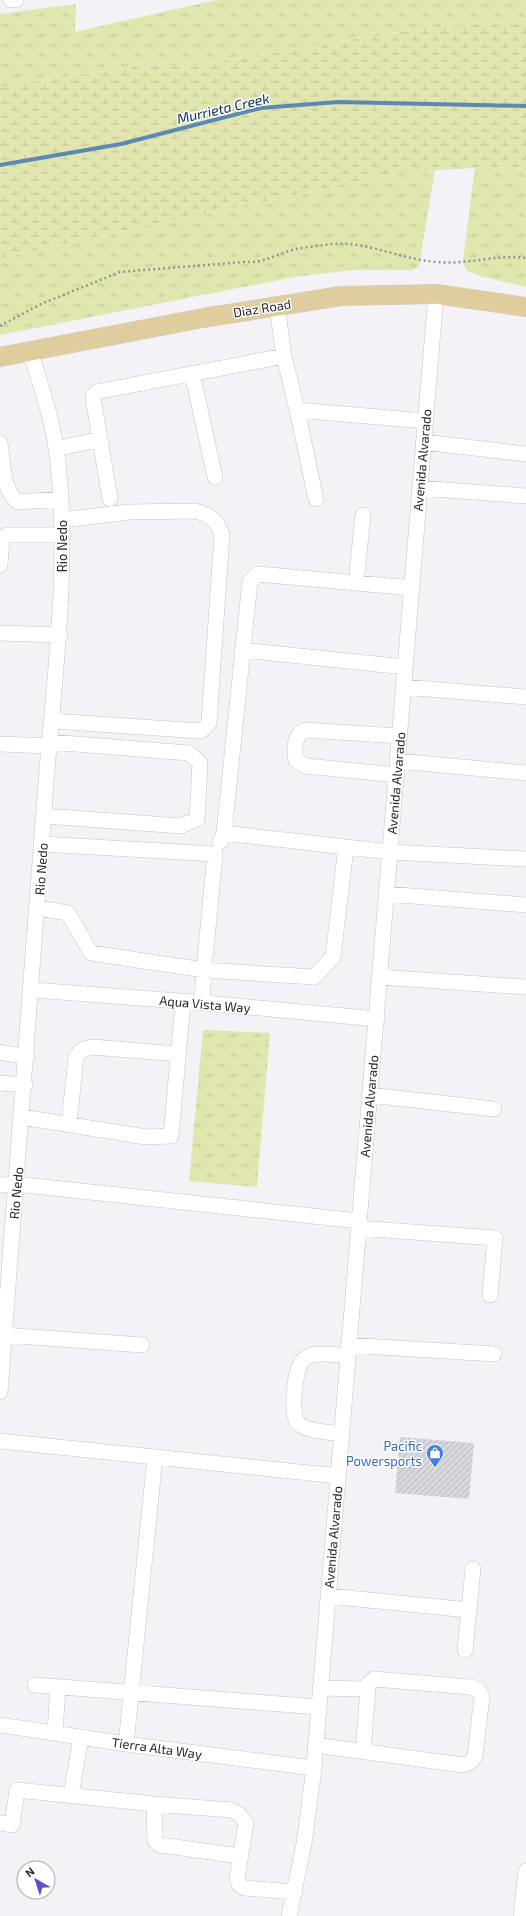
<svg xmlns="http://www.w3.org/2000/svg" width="526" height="1916" viewBox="0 0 526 1916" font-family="'Exo 2',sans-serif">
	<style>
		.grass { fill: url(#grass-tufts) }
		.wetland { fill: url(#wetland-marsh) }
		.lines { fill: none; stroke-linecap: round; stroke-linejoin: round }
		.stream { stroke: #5c88b4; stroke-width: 4 }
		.building { fill: url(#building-hatch) }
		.minor-casing { stroke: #c7c4c9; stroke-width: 16 }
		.major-casing { stroke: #d0cfd0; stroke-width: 20 }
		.path { stroke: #969497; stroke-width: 2.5; stroke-dasharray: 2 3; stroke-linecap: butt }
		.minor { stroke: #fff; stroke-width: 15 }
		.major { stroke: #e0cd9d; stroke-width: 19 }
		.labels { text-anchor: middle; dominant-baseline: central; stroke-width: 3; stroke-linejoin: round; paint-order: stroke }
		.street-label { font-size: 13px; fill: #282729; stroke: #fff }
		.shop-label { font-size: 13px; fill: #366cbe; stroke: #fff; text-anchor: end }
		.water-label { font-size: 14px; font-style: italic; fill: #002f55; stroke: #fff }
	</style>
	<defs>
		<pattern id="grass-tufts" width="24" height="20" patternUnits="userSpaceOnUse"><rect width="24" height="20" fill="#e1e6af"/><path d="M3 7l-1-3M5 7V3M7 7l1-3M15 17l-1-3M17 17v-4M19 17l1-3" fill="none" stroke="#c1c597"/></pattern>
		<pattern id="wetland-marsh" width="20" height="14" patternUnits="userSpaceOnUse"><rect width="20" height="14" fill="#e1e6af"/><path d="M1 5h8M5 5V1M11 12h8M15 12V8" fill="none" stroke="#c1c597"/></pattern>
		<pattern id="building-hatch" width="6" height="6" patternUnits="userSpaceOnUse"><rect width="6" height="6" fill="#d8d8dc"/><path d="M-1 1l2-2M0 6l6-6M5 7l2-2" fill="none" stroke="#b9b9bd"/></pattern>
	</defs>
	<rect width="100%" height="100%" fill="#f4f2f6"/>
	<!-- grass -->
	<path class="grass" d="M216,0H526V24H474L404,31L192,66L142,64L91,73L0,87V14L76,4L75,32Z
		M475,167H495L526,170V287L480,276L466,270L463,260Z
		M435,169L419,266L413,270H354L294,277L0,335V258L400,172Z
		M203,1030L270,1033L257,1187L189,1181Z"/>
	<!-- wetland -->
	<path class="wetland" d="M474,24H526V170L495,167L400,172L0,258V87L91,73L142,64L192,66L404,31Z"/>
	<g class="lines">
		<!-- stream -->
		<path class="stream" d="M0,165L121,144L261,108L338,102L526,106"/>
	</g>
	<!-- building -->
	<path class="building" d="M400,1437L474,1443L469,1499L395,1493Z"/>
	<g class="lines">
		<defs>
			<path id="minor" d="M11,0H16
				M277,306L284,356
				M192,373L215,477
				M297,410L316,499
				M100,439L110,499
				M423,442L526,454
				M0,443C3,461 2,490 18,502L61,499
				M56,449L100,439L93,397L96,392L284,356L297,410L425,421
				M420,488L526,496
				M0,565L2,539L7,535H63
				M356,583L363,515
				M0,633L60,635
				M242,650L405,667
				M404,687L526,697
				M52,721L201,731L209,723L222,534L216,522L207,515L195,511L129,512L62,520
				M0,744L50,746
				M398,761L526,773
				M397,775L306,766L296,760C294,749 294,735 305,730L400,736
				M44,816L181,826L197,819L200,763L189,753L50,742
				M224,833L250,581L258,574L412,588
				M220,842L224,833L390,852L526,859
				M387,894L526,905
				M38,908L68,913L91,953L204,970L215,854L42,844
				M380,977L526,987
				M33,990L206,1003L377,1019
				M202,1003L204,970L314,977L333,957L346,847
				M0,1052L27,1057
				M0,1083L25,1085
				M369,1095L494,1109
				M22,1117L146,1137L171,1136L183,1002
				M69,1124L76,1057L82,1050L92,1047L178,1054
				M0,1185L16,1184L359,1221
				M358,1228L495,1238L490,1295
				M4,1335L142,1345
				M348,1345L494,1354
				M0,1392C14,1198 31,1004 44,809C52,693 70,578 58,462C54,424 41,386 30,350
				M341,1434C329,1432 309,1432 299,1424C290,1417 294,1369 303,1360C313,1350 334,1355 347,1356
				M0,1441L338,1476
				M328,1596L469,1610
				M465,1650L473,1569
				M35,1685L319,1707
				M0,1725L126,1744L314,1768
				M55,1733L58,1687
				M126,1744L155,1457
				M315,1745L463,1765C468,1764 473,1762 475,1756L482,1696L478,1690L471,1687L374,1679L369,1683L368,1688L364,1689L320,1688
				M363,1752L368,1688
				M71,1795L81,1737
				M154,1804L231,1810L239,1814L246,1823L237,1878L239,1884L244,1888L295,1892
				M0,1823L12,1825L17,1790L154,1804L155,1841L160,1845L240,1856
				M289,1916L304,1844L314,1768L436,294
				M521,1916L526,1871"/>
			<path id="major" d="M0,357L203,318L341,296L436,294L526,307"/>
		</defs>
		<!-- minor casing -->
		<use href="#minor" class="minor-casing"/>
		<!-- major casing -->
		<use href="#major" class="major-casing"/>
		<!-- path -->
		<path class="path" d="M0,326L41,304L120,272L243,262C265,263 272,256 292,250C304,247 318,246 331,244C369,241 401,260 438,262C467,265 498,254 526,258"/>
		<!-- minor -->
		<use href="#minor" class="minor"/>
		<!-- major -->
		<use href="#major" class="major"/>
	</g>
	<!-- icons -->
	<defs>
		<symbol id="shop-pin" viewBox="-11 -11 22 30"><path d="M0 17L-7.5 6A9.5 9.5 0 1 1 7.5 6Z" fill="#3f7fe0" stroke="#fff"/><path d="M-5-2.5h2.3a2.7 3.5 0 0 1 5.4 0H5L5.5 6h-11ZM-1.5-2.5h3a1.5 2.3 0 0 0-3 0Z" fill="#fff"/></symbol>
	</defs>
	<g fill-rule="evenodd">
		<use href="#shop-pin" x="425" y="1443" width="20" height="27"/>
	</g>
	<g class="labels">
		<!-- street labels -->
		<g class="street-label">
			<text transform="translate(262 308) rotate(-9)">Diaz Road</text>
			<text transform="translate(422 460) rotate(-85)">Avenida Alvarado</text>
			<text transform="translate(62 546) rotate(-90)">Rio Nedo</text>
			<text transform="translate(396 783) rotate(-85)">Avenida Alvarado</text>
			<text transform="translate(41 869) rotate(-86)">Rio Nedo</text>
			<text transform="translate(205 1004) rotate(5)">Aqua Vista Way</text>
			<text transform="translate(369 1106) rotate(-85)">Avenida Alvarado</text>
			<text transform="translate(16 1193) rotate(-85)">Rio Nedo</text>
			<text transform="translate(333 1537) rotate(-85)">Avenida Alvarado</text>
			<text transform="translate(157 1748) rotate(8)">Tierra Alta Way</text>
		</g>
		<!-- shop labels -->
		<g class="shop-label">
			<text x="422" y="1446">Pacific<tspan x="422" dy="15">Powersports</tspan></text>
		</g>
		<!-- water labels -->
		<g class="water-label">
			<text transform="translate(223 108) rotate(-13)">Murrieta Creek</text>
		</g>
	</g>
	<!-- north arrow -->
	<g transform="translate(36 1880) rotate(321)"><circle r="19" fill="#ffffff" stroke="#a9a9a9"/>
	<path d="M0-3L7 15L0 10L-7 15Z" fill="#5852c9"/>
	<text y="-6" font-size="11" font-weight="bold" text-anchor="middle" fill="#282729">N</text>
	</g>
</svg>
